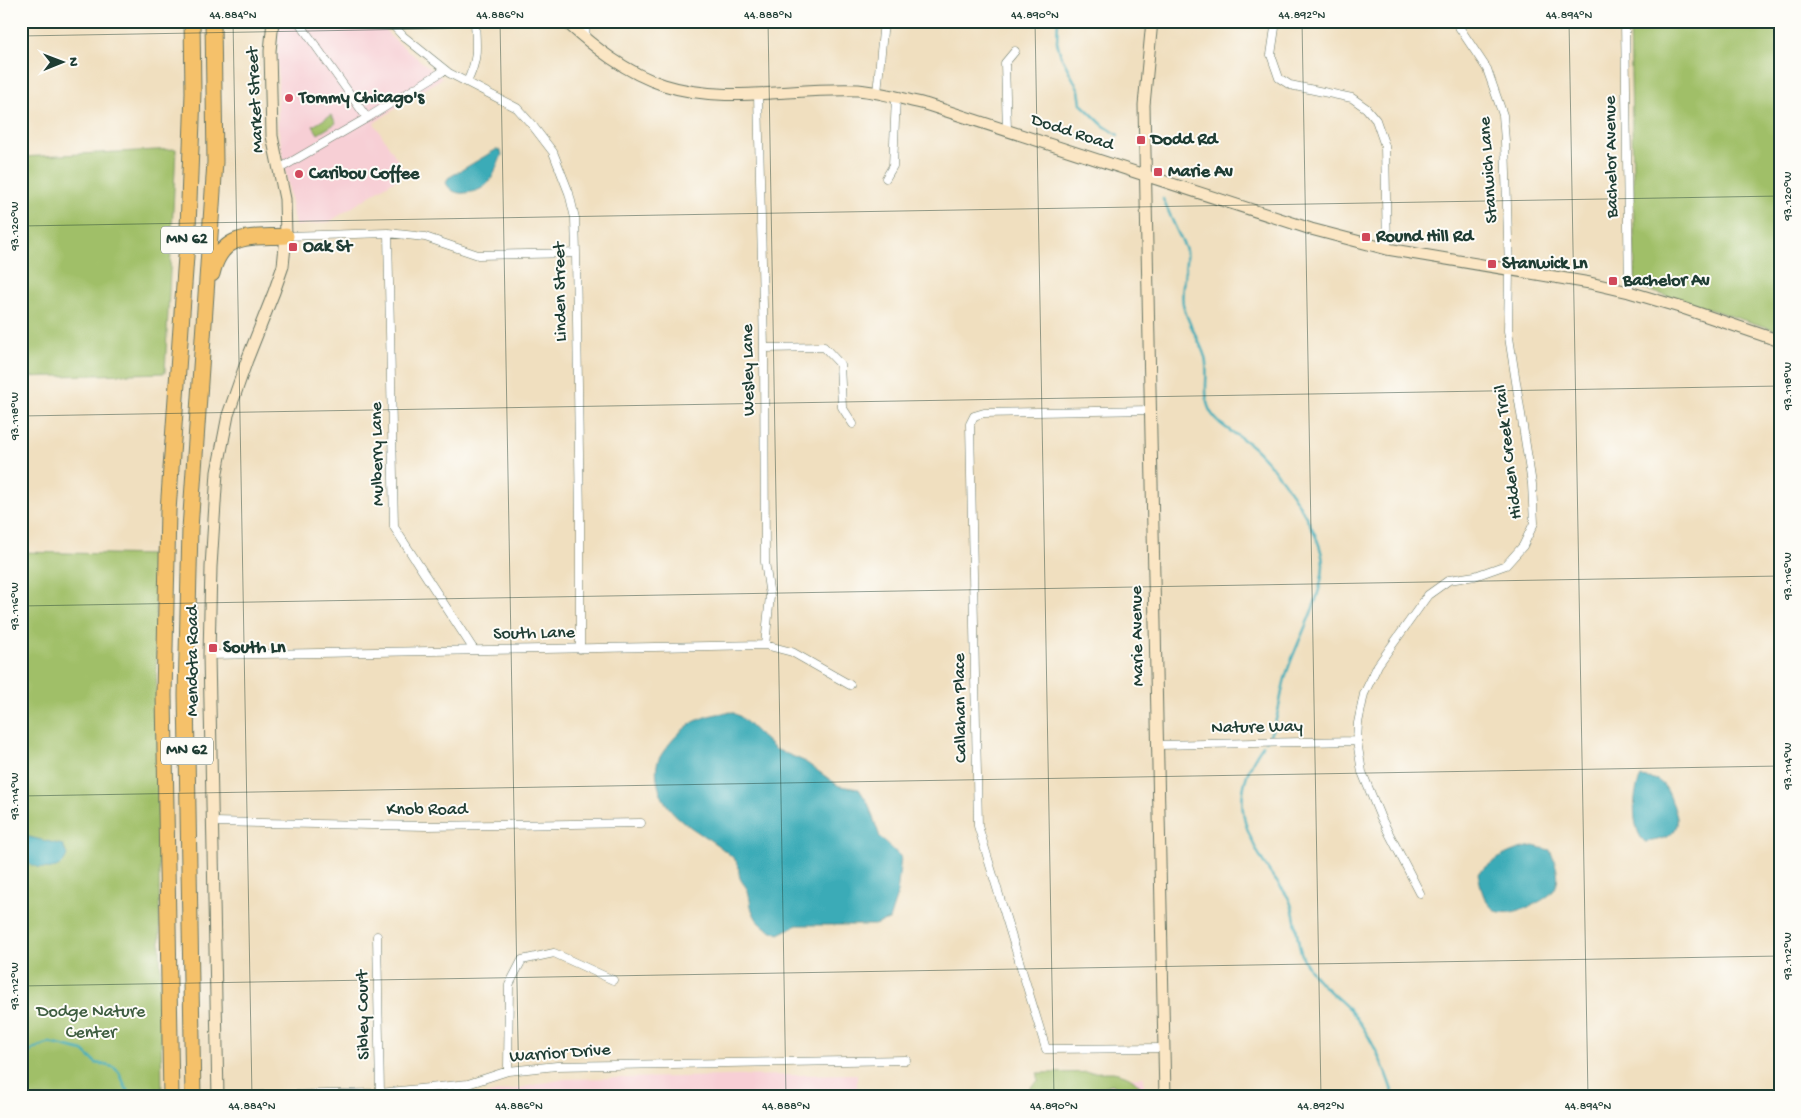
<svg xmlns="http://www.w3.org/2000/svg" width="1801" height="1118" viewBox="0 0 1801 1118" font-family="'Gochi Hand',sans-serif">
	<style>
		.built { fill: #f7cfd5 }
		.green { fill: #a0bf67; stroke: #607e4e }
		.water { fill: #3aabb7; stroke: #2c7476 }
		.lines { fill: none; stroke-linecap: round; stroke-linejoin: round }
		.stream { stroke: #3aabb7; stroke-width: 2.5 }
		.street-casing { stroke: #687665; stroke-width: 9 }
		.secondary-casing { stroke: #687665; stroke-width: 13 }
		.highway-casing { stroke: #687665; stroke-width: 17 }
		.street { stroke: #fff; stroke-width: 8 }
		.secondary { stroke: #fbe6c4; stroke-width: 11 }
		.highway { stroke: #f5c16b; stroke-width: 15 }
		.ticks { fill: none; stroke: #1f3d34; stroke-width: 1; stroke-opacity: 0.45 }
		.poi-dot { fill: #d1495b; stroke: #fdfcf7; stroke-width: 2 }
		.labels { text-anchor: middle; dominant-baseline: central; stroke-width: 4; stroke-linejoin: round; paint-order: stroke }
		.shield { fill: #fdfcf7; stroke: #62766e; stroke-width: 1 }
		.shield-label { font-size: 16px; font-weight: bold; fill: #1f3d34 }
		.poi-label { font-size: 18px; font-weight: bold; fill: #1f3d34; stroke: #fdfcf7; text-anchor: start }
		.street-label { font-size: 18px; fill: #1f3d34; stroke: #fdfcf7 }
		.park-label { font-size: 18px; fill: #3f5e41; stroke: #fdfcf7 }
		.neatline { fill: none; stroke: #1f3d34; stroke-width: 2 }
		.ticks-label { font-size: 12px; text-anchor: middle; fill: #1f3d34 }
	</style>
	<rect width="100%" height="100%" fill="#fdfcf7"/>
	<filter id="ink" filterUnits="userSpaceOnUse"><feTurbulence type="fractalNoise" baseFrequency=".02" numOctaves="2"/><feDisplacementMap in="SourceGraphic" scale="10" xChannelSelector="R" yChannelSelector="G"/><feConvolveMatrix kernelMatrix="1 2 1 2 8 2 1 2 1" color-interpolation-filters="sRGB"/></filter>
	<filter id="wash" filterUnits="userSpaceOnUse"><feTurbulence type="fractalNoise" baseFrequency=".0096" numOctaves="4" result="noise"/><feDisplacementMap in="SourceGraphic" scale="20" xChannelSelector="R" yChannelSelector="G"/><feGaussianBlur stdDeviation="1.12" result="paint"/><feColorMatrix in="noise" values="0 0 0 0 0 0 0 0 0 0 0 0 0 0 0 0 0 1.4 0 .05"/><feComposite in="paint" operator="in"/></filter>
	<g filter="url(#wash)">
		<rect width="100%" height="100%" fill="#f0dfbf"/>
		<!-- built -->
		<path class="built" d="M280,21H380L390,36L442,78L374,123L406,173L329,222L295,226L278,127V29Z
			M857,1074V1097H474L564,1079Z
			M1144,1077V1097H1031L1044,1080Z"/>
		<!-- green -->
		<path class="green" d="M1630,21H1776L1780,141L1779,331L1641,288L1635,282Z
			M331,115L336,123L318,134L313,126Z
			M176,149L165,373L21,377V157Z
			M21,552L155,555L162,1097H21Z
			M1113,1072C1125,1074 1135,1078 1142,1089L1139,1092L1128,1094L1112,1084L1091,1091L1087,1097H1024L1028,1089L1038,1081V1075L1037,1073Z"/>
		<!-- water -->
		<path class="water" d="M497,149L501,151L502,155C492,175 493,190 465,193C457,194 450,191 446,183L448,178Z
			M732,712L741,717L775,749L804,761L839,786L859,789L868,803L880,837L901,857L897,895L889,920L874,925H797L779,934C766,929 757,924 752,910C750,904 750,897 748,891C746,886 742,883 740,878C738,872 740,865 735,860C711,834 667,824 658,785C654,765 657,759 670,743C689,721 702,715 732,712Z
			M1641,777C1646,778 1652,778 1657,780C1666,785 1669,793 1672,802C1685,830 1673,839 1645,842C1631,831 1632,792 1641,777Z
			M21,835L63,845L67,855C66,857 65,860 63,862C54,874 30,867 21,859Z
			M1533,846L1550,850C1555,862 1562,878 1554,890C1546,902 1507,919 1495,910C1482,901 1481,887 1478,873C1498,858 1508,850 1533,846Z"/>
		<g class="lines">
			<!-- stream -->
			<path class="stream" d="M1058,21L1057,42L1061,56L1079,90L1081,104L1104,126L1118,135
				M1163,199C1169,212 1174,225 1180,237C1182,242 1185,246 1186,251C1188,269 1180,286 1183,304C1187,323 1199,338 1205,357C1209,372 1203,391 1208,406C1214,425 1238,434 1252,446C1257,450 1261,455 1265,459C1285,481 1323,535 1323,565C1322,599 1299,636 1288,669C1279,692 1281,720 1266,741
				M1263,745C1230,791 1240,827 1269,871C1275,881 1284,889 1289,899C1299,920 1294,945 1307,965C1317,983 1335,995 1349,1009C1371,1034 1384,1065 1394,1097
				M21,1062L33,1049L50,1043L83,1051L96,1063L113,1067L119,1072L130,1097"/>
		</g>
	</g>
	<g filter="url(#ink)">
		<g class="lines">
			<defs>
				<path id="street" d="M298,21L367,118
					M389,21L403,36L449,73L517,108L533,126L553,152L569,193L575,218L576,253L580,520V649
					M1276,21L1271,55L1279,78L1290,85L1352,98L1366,108L1376,120L1385,146L1387,249
					M1625,21L1629,292
					M585,39L586,21
					M467,82C479,58 476,47 475,21
					M877,93L884,21
					M758,94L764,348L765,562L770,596L765,645
					M1007,130L1005,63L1015,51
					M279,169L367,118L445,70
					M886,178L893,166L896,97
					M388,233L394,527L474,650
					M286,236L388,233L425,237L478,255L576,253
					M764,348L824,347L840,364L842,407L853,424
					M1151,410L984,413L974,416L970,424L978,826L1046,1049L1164,1048
					M209,655L765,645L792,652L850,685
					M1158,745L1357,741
					M213,822L427,826L641,823
					M1420,893L1380,816L1362,772L1357,741L1358,723L1364,694L1378,665L1428,595L1449,580L1475,576L1506,565L1523,546L1534,523L1532,484L1508,331L1509,270L1505,141L1503,115L1487,69L1455,21
					M377,936L380,1093
					M508,1071L509,985L522,960L554,953L613,980
					M218,1096L380,1093L468,1084L508,1071L557,1066L906,1060"/>
				<path id="secondary" d="M565,21C594,47 626,73 664,85C727,105 793,87 858,90C880,92 903,99 925,104L1311,229L1387,249L1590,283L1629,292L1683,308L1780,341
					M1152,21L1144,105L1165,1097
					M218,1097L209,655L211,567L217,472L228,415L247,360L274,292L283,266L286,236L285,199L272,136L270,51L273,21"/>
				<path id="highway" d="M212,274C222,231 251,238 286,236
					M171,1097L164,695L168,511L188,228L193,93L192,21
					M193,1097L186,695L190,529L215,162L213,21"/>
			</defs>
			<!-- street casing -->
			<use href="#street" class="street-casing"/>
			<!-- secondary casing -->
			<use href="#secondary" class="secondary-casing"/>
			<!-- highway casing -->
			<use href="#highway" class="highway-casing"/>
			<!-- street -->
			<use href="#street" class="street"/>
			<!-- secondary -->
			<use href="#secondary" class="secondary"/>
			<!-- highway -->
			<use href="#highway" class="highway"/>
		</g>
	</g>
	<!-- ticks -->
	<path class="ticks" d="M233,21L252,1097M500,21L519,1097M768,21L786,1097M1035,21L1054,1097M1302,21L1321,1097M1569,21L1588,1097M21,36L886,21M21,226L1780,196M21,416L1780,386M21,606L1780,576M21,796L1780,766M21,986L1780,956"/>
	<!-- markers -->
	<g class="poi-dot">
		<circle cx="289" cy="98" r="5"/>
		<rect x="1136" y="135" width="10" height="10" rx="2.5"/>
		<rect x="1153" y="167" width="10" height="10" rx="2.5"/>
		<circle cx="299" cy="174" r="5"/>
		<rect x="1361" y="232" width="10" height="10" rx="2.5"/>
		<rect x="288" y="242" width="10" height="10" rx="2.5"/>
		<rect x="1487" y="259" width="10" height="10" rx="2.5"/>
		<rect x="1608" y="276" width="10" height="10" rx="2.5"/>
		<rect x="208" y="643" width="10" height="10" rx="2.5"/>
	</g>
	<g class="labels">
		<!-- shield labels -->
		<g class="shield">
			<rect x="161" y="226.5" width="52" height="27" rx="4"/>
			<rect x="161" y="737.5" width="52" height="27" rx="4"/>
		</g>
		<g class="shield-label">
			<text x="187" y="240">MN 62</text>
			<text x="187" y="751">MN 62</text>
		</g>
		<!-- poi labels -->
		<g class="poi-label">
			<text x="299" y="98">Tommy Chicago's</text>
			<text x="1151" y="140">Dodd Rd</text>
			<text x="1168" y="172">Marie Av</text>
			<text x="309" y="174">Caribou Coffee</text>
			<text x="1376" y="237">Round Hill Rd</text>
			<text x="303" y="247">Oak St</text>
			<text x="1502" y="264">Stanwick Ln</text>
			<text x="1623" y="281">Bachelor Av</text>
			<text x="223" y="648">South Ln</text>
		</g>
		<!-- street labels -->
		<g class="street-label">
			<text transform="translate(256 100) rotate(-93)">Market Street</text>
			<text transform="translate(1072 133) rotate(18)">Dodd Road</text>
			<text transform="translate(1612 157) rotate(-91)">Bachelor Avenue</text>
			<text transform="translate(1489 170) rotate(-94)">Stanwich Lane</text>
			<text transform="translate(561 292) rotate(-91)">Linden Street</text>
			<text transform="translate(749 370) rotate(-91)">Wesley Lane</text>
			<text transform="translate(1509 452) rotate(-97)">Hidden Creek Trail</text>
			<text transform="translate(378 454) rotate(-91)">Mulberry Lane</text>
			<text transform="translate(534 634) rotate(-1)">South Lane</text>
			<text transform="translate(1138 636) rotate(-91)">Marie Avenue</text>
			<text transform="translate(193 661) rotate(-90)">Mendota Road</text>
			<text transform="translate(961 708) rotate(-91)">Callahan Place</text>
			<text transform="translate(1257 728) rotate(-1)">Nature Way</text>
			<text x="427" y="810">Knob Road</text>
			<text transform="translate(364 1015) rotate(-91)">Sibley Court</text>
			<text transform="translate(560 1054) rotate(-4)">Warrior Drive</text>
		</g>
		<!-- park labels -->
		<g class="park-label">
			<text x="91" y="1012">Dodge Nature<tspan x="91" dy="21">Center</tspan></text>
		</g>
	</g>
	<!-- margin -->
	<rect width="1801" height="1118" fill="none" stroke="#fdfcf7" stroke-width="55"/>
	<!-- north arrow -->
	<g transform="translate(62 62) rotate(89)" stroke="#fdfcf7" stroke-width="4" paint-order="stroke">
	<path d="M0-4L9 19L0 12L-9 19Z" fill="#1f3d34"/>
	<text y="-8" font-size="14" font-weight="bold" text-anchor="middle" fill="#1f3d34">N</text>
	</g>
	<rect x="28" y="28" width="1746" height="1062" class="neatline"/>
	<g class="ticks-label">
		<text x="233" y="18">44.884°N</text>
		<text x="500" y="18">44.886°N</text>
		<text x="768" y="18">44.888°N</text>
		<text x="1035" y="18">44.890°N</text>
		<text x="1302" y="18">44.892°N</text>
		<text x="1569" y="18">44.894°N</text>
		<text transform="translate(1787 196) rotate(-90)" y="4">93.120°W</text>
		<text transform="translate(14 226) rotate(-90)" y="4">93.120°W</text>
		<text transform="translate(1787 386) rotate(-90)" y="4">93.118°W</text>
		<text transform="translate(14 416) rotate(-90)" y="4">93.118°W</text>
		<text transform="translate(1787 576) rotate(-90)" y="4">93.116°W</text>
		<text transform="translate(14 606) rotate(-90)" y="4">93.116°W</text>
		<text transform="translate(1787 766) rotate(-90)" y="4">93.114°W</text>
		<text transform="translate(14 796) rotate(-90)" y="4">93.114°W</text>
		<text transform="translate(1787 956) rotate(-90)" y="4">93.112°W</text>
		<text transform="translate(14 986) rotate(-90)" y="4">93.112°W</text>
		<text x="252" y="1109">44.884°N</text>
		<text x="519" y="1109">44.886°N</text>
		<text x="786" y="1109">44.888°N</text>
		<text x="1054" y="1109">44.890°N</text>
		<text x="1321" y="1109">44.892°N</text>
		<text x="1588" y="1109">44.894°N</text>
	</g>
</svg>
